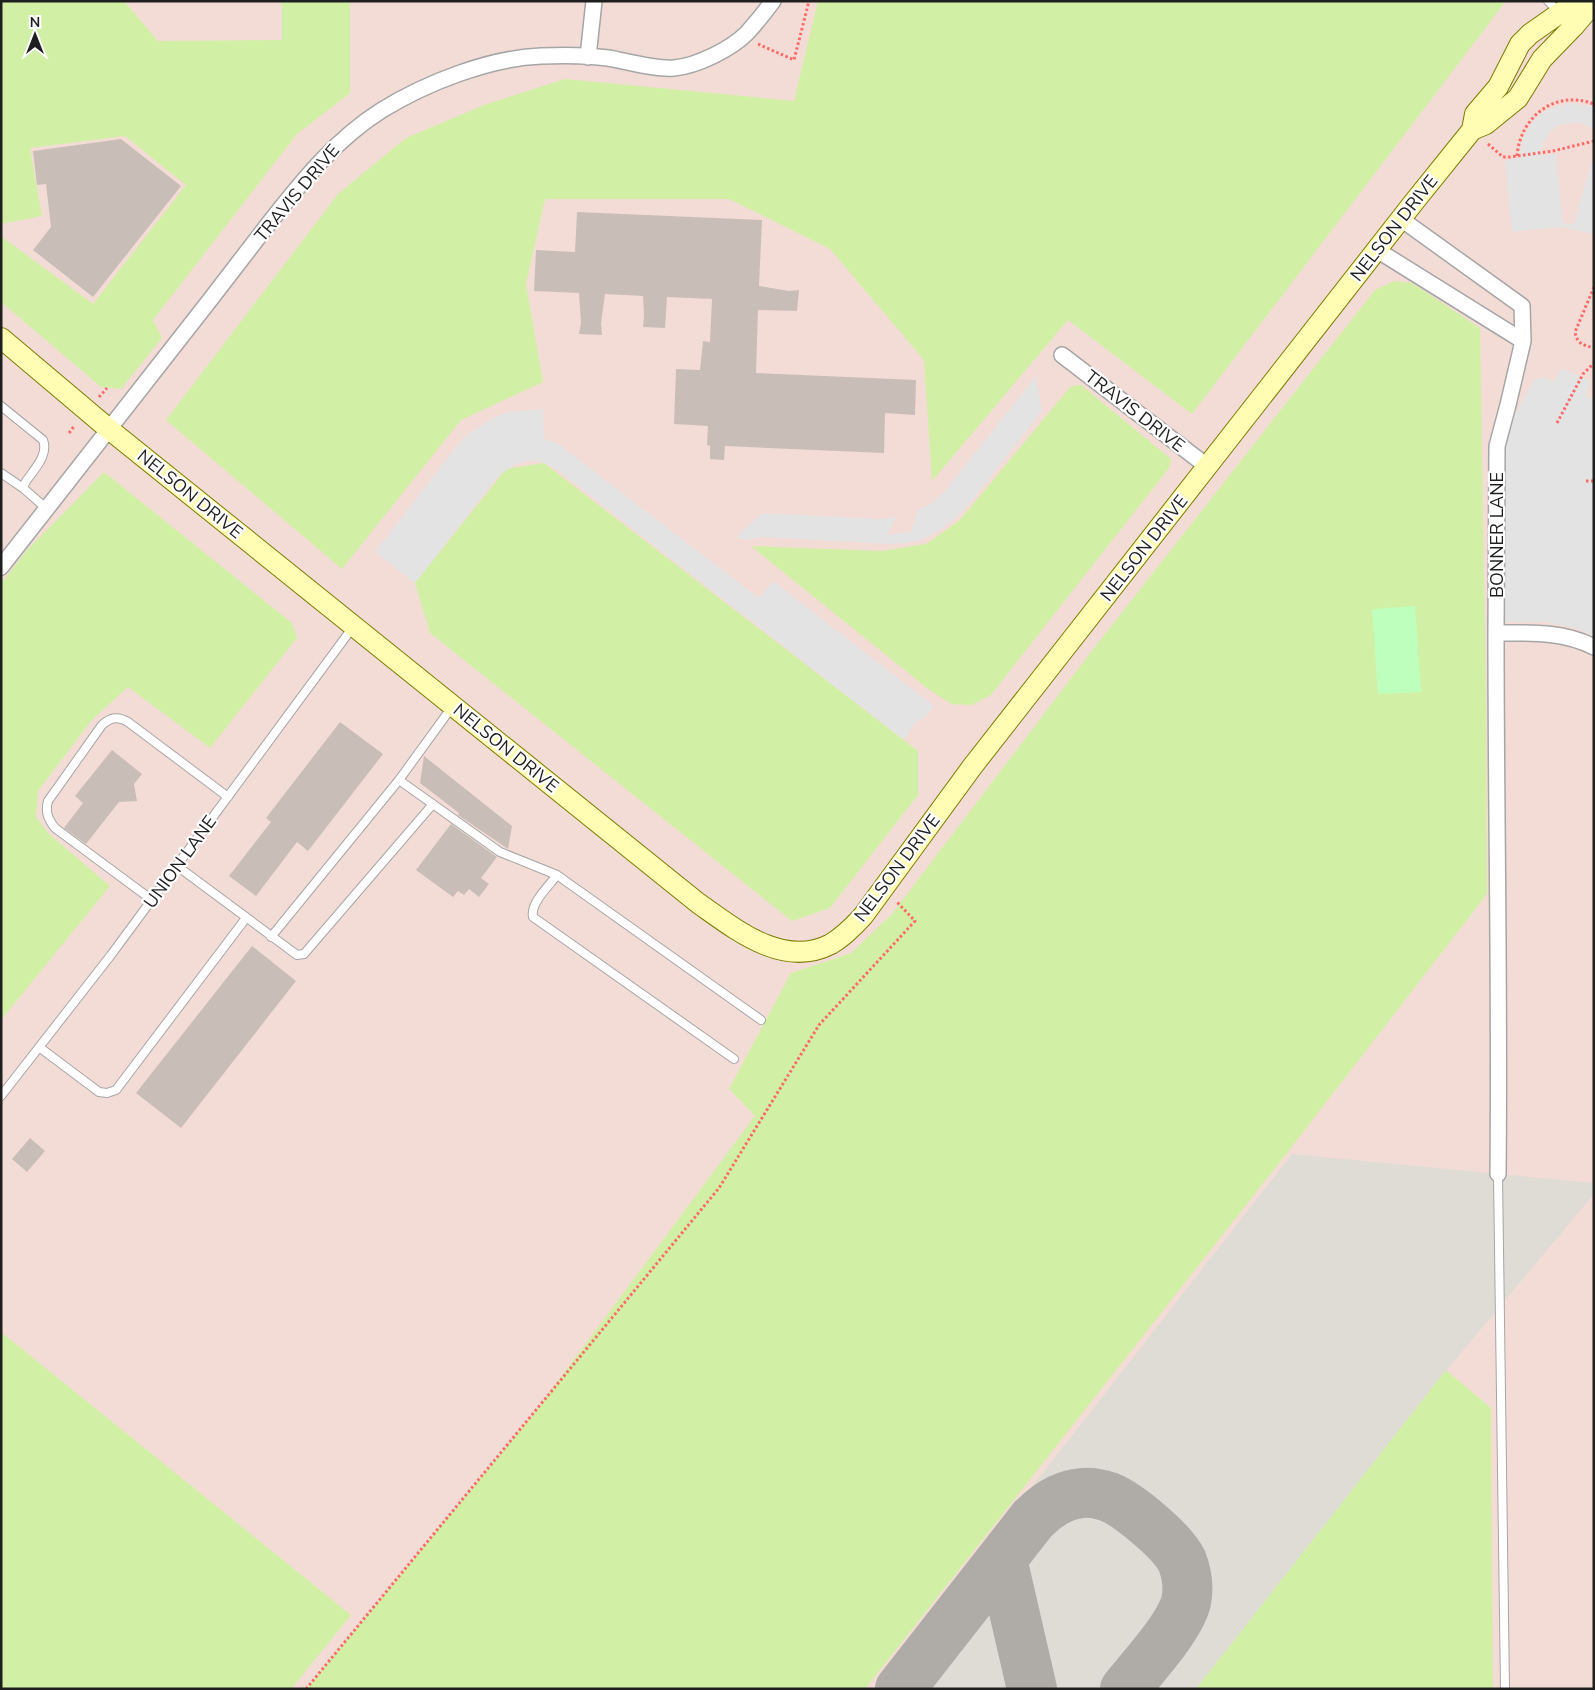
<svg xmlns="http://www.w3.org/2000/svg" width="1595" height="1690" viewBox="0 0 1595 1690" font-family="'Nunito Sans',sans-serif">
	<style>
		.military { fill: #f4dcd6 }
		.airport { fill: #dfdcd6 }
		.grass { fill: #d1f0a5 }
		.park { fill: #beffbd }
		.parking { fill: #e3e3e3 }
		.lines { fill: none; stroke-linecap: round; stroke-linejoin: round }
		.taxiway { stroke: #afaca8; stroke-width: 50 }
		.building { fill: #c9bdb7 }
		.lane-casing { stroke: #a6a6a6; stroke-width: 10 }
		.street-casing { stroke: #a6a6a6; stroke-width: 18 }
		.secondary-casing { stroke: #7a7c00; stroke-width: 22 }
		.path { stroke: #ff6967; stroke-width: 3; stroke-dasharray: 2.5 2.5; stroke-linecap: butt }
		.lane { stroke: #fff; stroke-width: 8 }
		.street { stroke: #fff; stroke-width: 15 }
		.secondary { stroke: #fffcb4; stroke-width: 20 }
		.labels { text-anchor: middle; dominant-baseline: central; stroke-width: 4.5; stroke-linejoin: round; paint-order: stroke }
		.street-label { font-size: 18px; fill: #1f1f1f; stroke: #fff }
	</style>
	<rect width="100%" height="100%" fill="#f1ece4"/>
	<!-- military -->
	<path class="military" d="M1,1H1594V1689H1Z"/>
	<!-- airport -->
	<path class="airport" d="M1292,1154L1594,1183V1194L1446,1371L1196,1689H874Z"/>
	<!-- grass -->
	<path class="grass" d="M1,1H124L158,41L282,40V1H350V93L297,134L153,320L162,338L121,389L101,387L1,302V236L93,304L186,185L125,136L30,148L42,216L1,224Z
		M818,1H1506L1192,414L1068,320L932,481L924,360L830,249L729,199H545L526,284L543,382L461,420L342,569L166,420L338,194L406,138L484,105L565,79L794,101Z
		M1394,281L1412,283L1480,328L1486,702L1487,894L1287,1153L865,1689H306L537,1409L755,1116L729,1089L791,973L851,953L892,914L1091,652L1375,290Z
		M1081,385L1171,459L1169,468L991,695L972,705L951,704L927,688L751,546L882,551L926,544L960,520L1071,386Z
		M544,463L918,751V795L830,908L792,921L430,633L415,583L506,469Z
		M104,472L292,623L297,638L210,748L128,687L91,721L38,791L36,817L48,833L110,886L1,1020V584L27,550Z
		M1,1332L351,1615L291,1689H1Z
		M1446,1370L1491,1408L1493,1689H1196Z"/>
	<!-- park -->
	<path class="park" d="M1415,606L1421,692L1378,694L1372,609Z"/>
	<!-- parking -->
	<path class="parking" d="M1571,103L1594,107V129L1578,122L1559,125L1553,129L1545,139L1542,144V154L1544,155L1556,154L1563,223L1574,225L1592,159L1594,160V234L1562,227L1512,232L1505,160L1520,158L1521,144L1526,133L1532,123L1540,114L1549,109Z
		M1561,368L1591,381L1586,396L1594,399V636L1578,629L1546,622H1504L1502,450L1513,418L1534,380L1542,377L1554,382Z
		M1036,376L1042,411L969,504L958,516L935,533L921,540L906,543L889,544L763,537L747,540L736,537L762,513L880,519L896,517L887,535L911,532L918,510L932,503L944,492Z
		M543,409L544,439L557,443L759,598L773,581L934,706L925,717L915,723L904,740L556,469L544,463L535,460L515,464L498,476L415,583L375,552L460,442L471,432L496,416L509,412Z"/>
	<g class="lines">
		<!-- taxiway -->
		<path class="taxiway" d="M1002,1559L1032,1689
			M900,1689L1033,1519C1047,1505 1063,1494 1083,1493C1091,1492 1100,1494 1109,1497C1129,1505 1173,1542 1182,1561C1187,1574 1189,1588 1186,1602C1179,1628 1143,1667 1125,1689"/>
	</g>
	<!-- building -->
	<path class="building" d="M121,139L181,186L93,297L33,250L51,227L46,184L37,185L33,151Z
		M577,212L762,220L759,286L789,291L799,290L797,311L758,310L756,373L916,380L915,415L885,413L884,453L725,446L724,460L710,459V446L707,445L708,426L674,424L676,369L700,370L703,341L710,342L712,299L667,297L665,328L643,327L644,316L643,296L605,294L601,323L602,335L579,334L581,323L579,293L534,291L536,250L575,252Z
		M340,722L383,754L308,851L297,842L256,896L229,876L271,822L266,818Z
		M112,750L142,774L134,784L137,801L119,802L86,844L64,828L83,803L75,796Z
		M424,756L512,826L508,849L458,815L459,813L420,783Z
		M451,824L497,857L481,878L489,884L479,897L469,889L464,895L458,891L453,897L416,870Z
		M252,946L296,981L181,1128L136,1093Z
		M30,1138L45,1151L27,1172L12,1159Z"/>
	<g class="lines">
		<defs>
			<path id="lane" d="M1548,1L1559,12
				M1,406L43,440C49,456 33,470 25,483L23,488L47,509
				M1,473L23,488
				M399,780L500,852L557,875L761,1020
				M177,866L297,955L304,954L433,804
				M557,875C549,886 530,903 533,917L734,1059
				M152,900L55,828C48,819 45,812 48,801L102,725C111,717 118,716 128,722L228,797
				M271,937L399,780L452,707
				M39,1047L99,1092L107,1093L116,1090L246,918
				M1,1096L111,955L353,627
				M1498,1174L1505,1689"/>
			<path id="street" d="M588,57L594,1
				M1401,219L1522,306L1523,341L1508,405L1497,446L1496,633C1530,633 1563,631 1594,647
				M1377,250L1523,341
				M1062,355L1208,467
				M1,567C71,478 141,389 210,300C230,274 250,248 270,222C303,180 336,139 382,110C426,83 489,58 541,56C563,55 586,55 608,58C626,61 657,70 674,68C697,66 731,49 747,33C756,23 765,12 773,1
				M1496,633C1496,814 1500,994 1498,1174"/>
			<path id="secondary" d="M1472,130L1475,114L1498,87L1520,44L1530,34L1577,1
				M1,338L110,430L698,903C735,929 783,969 831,944C843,937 853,927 863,916L972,767L1414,202L1472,130L1486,124L1518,98L1542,59L1575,25L1586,12L1588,1"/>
		</defs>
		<!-- lane casing -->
		<use href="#lane" class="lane-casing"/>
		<!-- street casing -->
		<use href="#street" class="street-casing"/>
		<!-- secondary casing -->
		<use href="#secondary" class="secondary-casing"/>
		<!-- path -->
		<path class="path" d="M758,44L794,60L809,1
			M1488,144L1503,157H1510L1553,151L1594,141
			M1517,156C1520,117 1555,89 1594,104
			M1594,287L1575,332C1577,344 1583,345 1594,348
			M99,397L107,388
			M1557,423L1583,374L1594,363
			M69,433L75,425
			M1586,481H1594
			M306,1689L719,1188L819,1025L915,921L896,901"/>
		<!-- lane -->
		<use href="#lane" class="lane"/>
		<!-- street -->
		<use href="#street" class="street"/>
		<!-- secondary -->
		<use href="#secondary" class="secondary"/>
	</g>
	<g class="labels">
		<!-- street labels -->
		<g class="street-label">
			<text transform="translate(297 193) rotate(-50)">TRAVIS DRIVE</text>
			<text transform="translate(1394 228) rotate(-52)">NELSON DRIVE</text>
			<text transform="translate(1135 411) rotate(38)">TRAVIS DRIVE</text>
			<text transform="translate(190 494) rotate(39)">NELSON DRIVE</text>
			<text transform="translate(1497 535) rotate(-90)">BONNER LANE</text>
			<text transform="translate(1144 548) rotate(-52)">NELSON DRIVE</text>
			<text transform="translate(506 748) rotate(39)">NELSON DRIVE</text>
			<text transform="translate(180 862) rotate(-54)">UNION LANE</text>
			<text transform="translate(897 868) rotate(-53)">NELSON DRIVE</text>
		</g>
	</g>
	<!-- border -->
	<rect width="1595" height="1690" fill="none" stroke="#1f1f1f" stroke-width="5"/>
	<!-- north arrow -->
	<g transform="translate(35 35)" stroke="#ffffff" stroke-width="4" paint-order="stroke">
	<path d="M0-4L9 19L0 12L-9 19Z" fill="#1f1f1f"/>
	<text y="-8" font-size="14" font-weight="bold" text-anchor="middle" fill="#1f1f1f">N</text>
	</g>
</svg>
